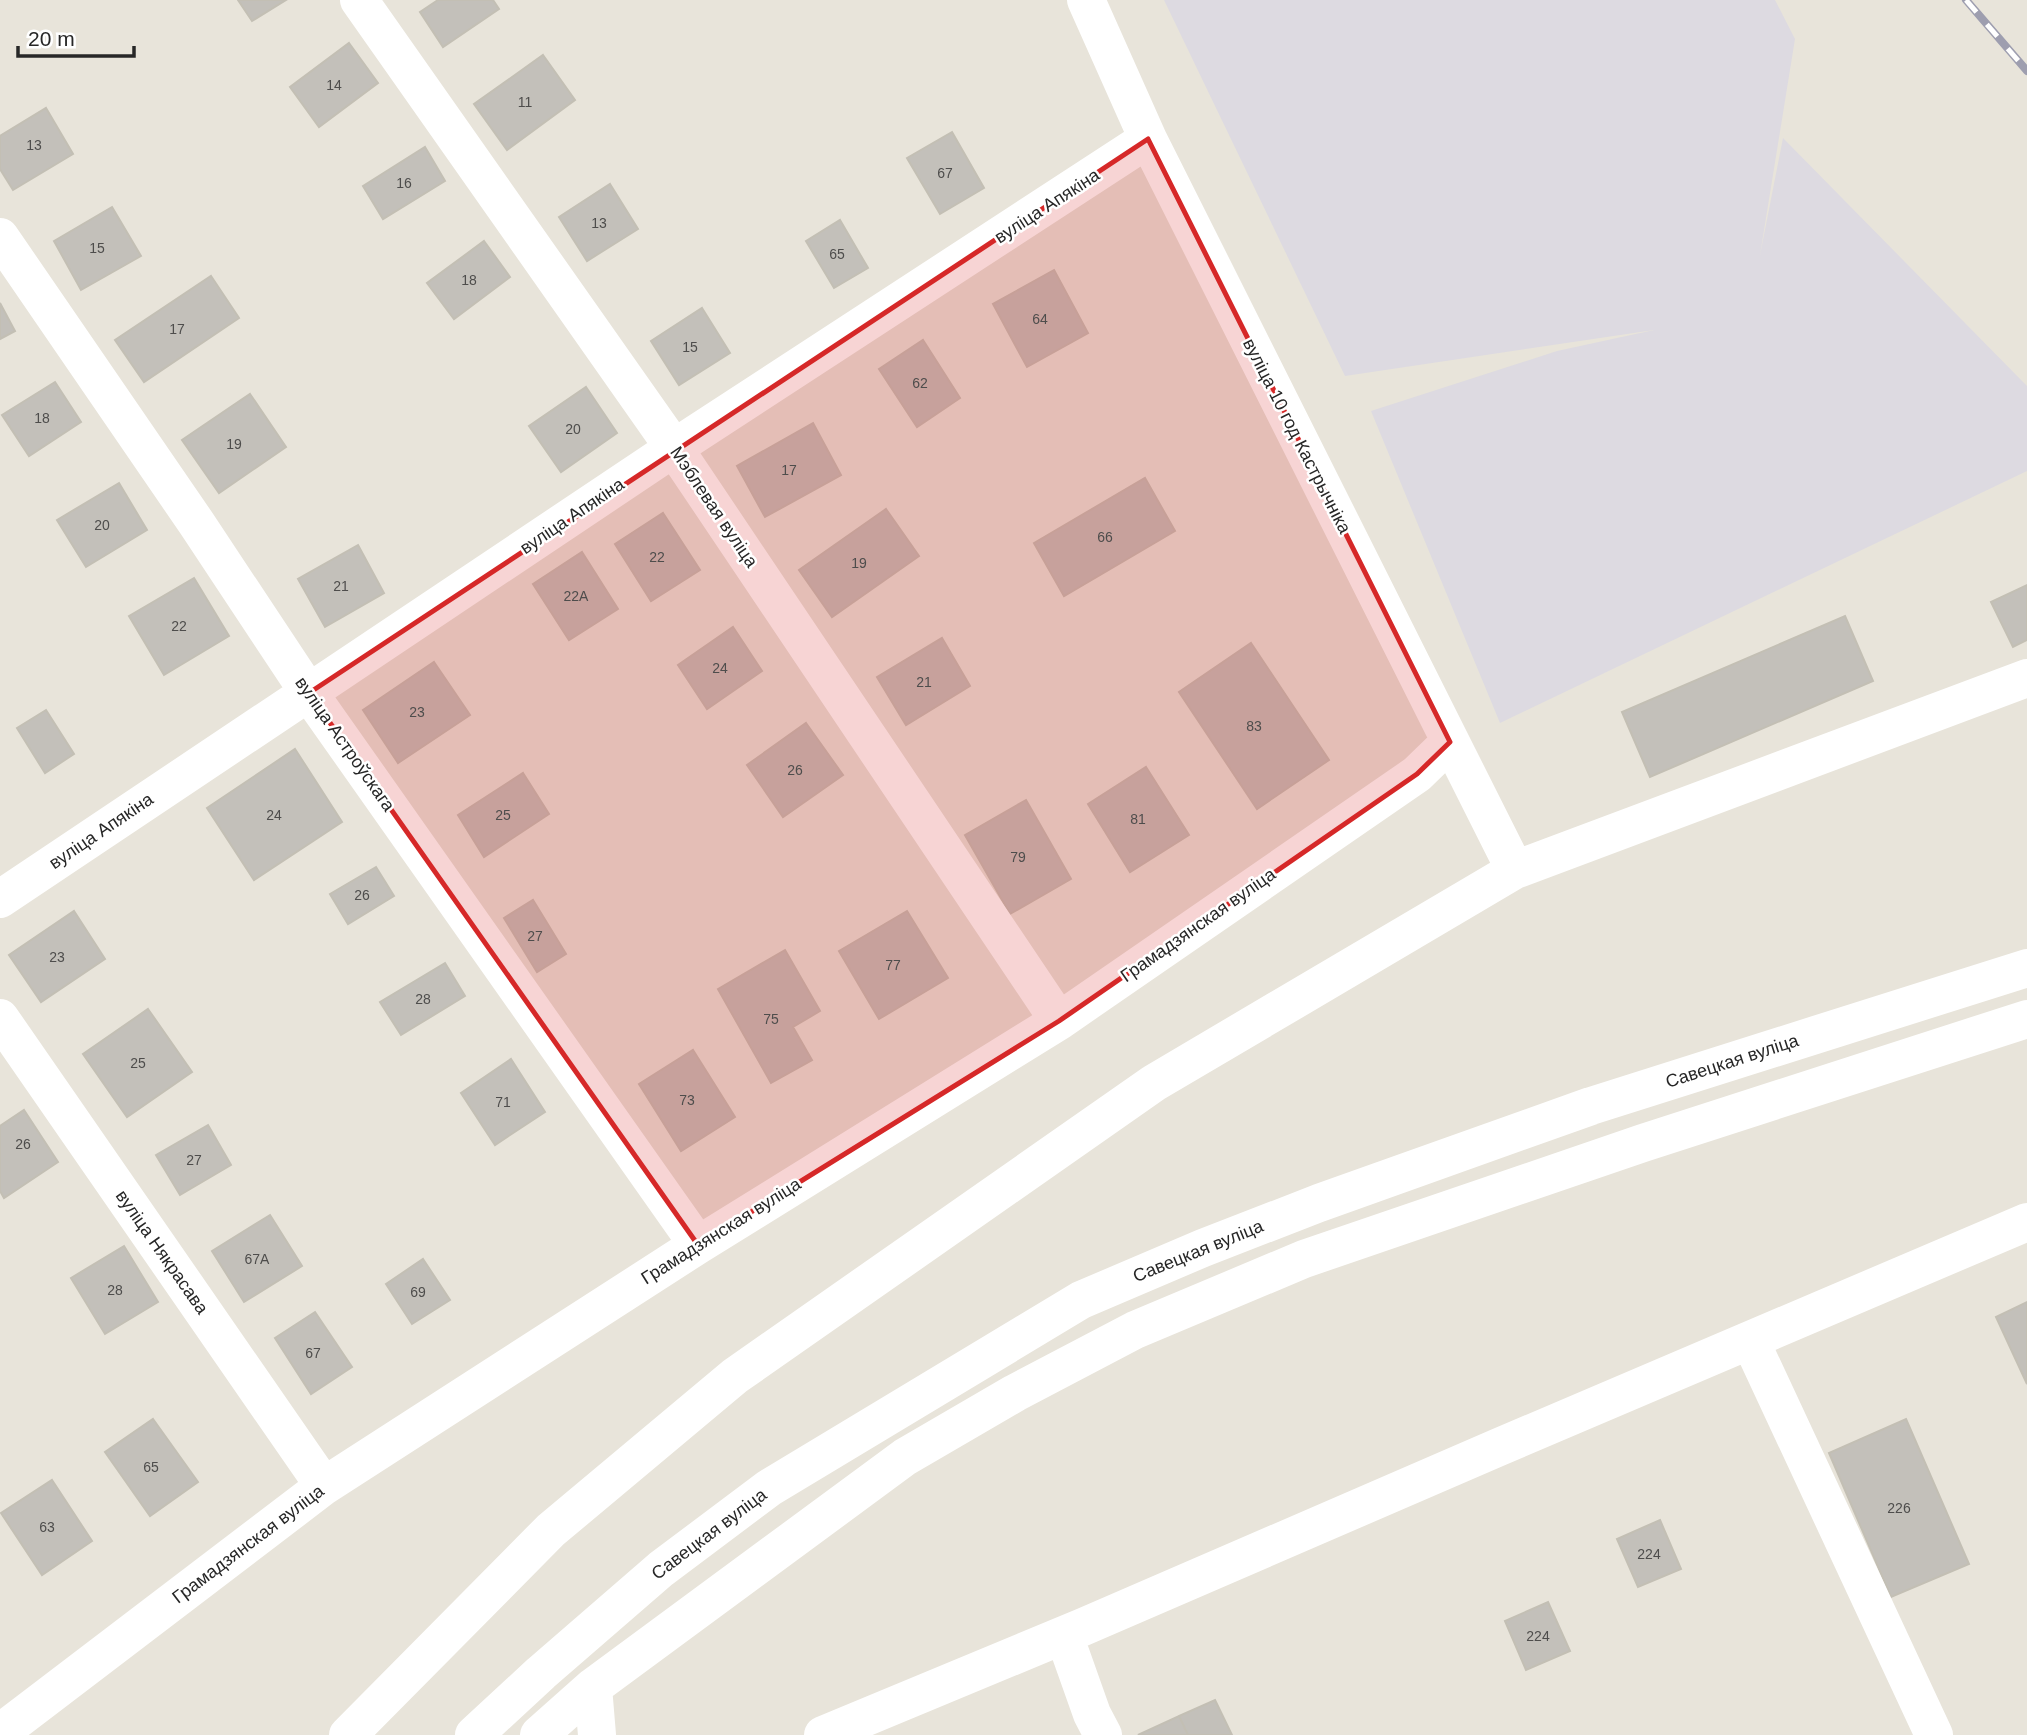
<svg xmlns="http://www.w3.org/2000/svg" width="2027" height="1735" viewBox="0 0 2027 1735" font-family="Helvetica,sans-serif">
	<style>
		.industrial { fill: #dddae1 }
		.building { fill: #c3c0ba; stroke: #c3bfb4; stroke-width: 2 }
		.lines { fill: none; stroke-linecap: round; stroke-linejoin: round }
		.minor { stroke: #fff; stroke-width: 38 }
		.rail-casing { stroke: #9e9eaf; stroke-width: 8 }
		.rail { stroke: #fff; stroke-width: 5; stroke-dasharray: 16; stroke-linecap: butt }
		.marked { fill: #d62828; fill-opacity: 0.2; stroke: #d62828; stroke-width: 5; stroke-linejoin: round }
		.labels { text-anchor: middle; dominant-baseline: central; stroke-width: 5; stroke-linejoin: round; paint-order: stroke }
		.number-label { font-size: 14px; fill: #4e4d4c }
		.street-label { font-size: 18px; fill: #272727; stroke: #fff }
	</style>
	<rect width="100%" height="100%" fill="#e8e4da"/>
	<!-- industrial -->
	<path class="industrial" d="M1164,0H1775L1795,39L1760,255L1783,138L2027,386V471L1500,723L1371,411L1557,351L1654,330L1345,376Z"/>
	<!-- building -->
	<path class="building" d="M238,0H286L252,21Z
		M438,0H493L499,9L443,47L420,12Z
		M349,43L378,83L319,127L290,87Z
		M543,55L575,100L507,150L474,104Z
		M46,108L73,154L13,190L0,169V136Z
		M952,132L984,188L940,214L907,158Z
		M425,147L445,181L383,219L363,186Z
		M610,184L638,229L587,261L559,217Z
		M112,207L141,256L81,290L54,241Z
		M840,220L868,268L834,288L806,241Z
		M484,241L510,277L454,319L427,283Z
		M1054,270L1088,333L1027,367L993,304Z
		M211,276L239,318L144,382L115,340Z
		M0,303L15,331L0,339Z
		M702,308L730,353L679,385L651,341Z
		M923,340L960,398L917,427L879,369Z
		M55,382L81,422L29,456L2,415Z
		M586,387L617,433L561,472L529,426Z
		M250,394L286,447L219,493L182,440Z
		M813,423L841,475L765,517L737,466Z
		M1145,478L1175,531L1064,596L1034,543Z
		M119,483L147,530L86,567L57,520Z
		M886,509L919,556L832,617L799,570Z
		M663,513L700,570L651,601L615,544Z
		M358,545L384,593L325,627L298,579Z
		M582,552L618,609L569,640L533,584Z
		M194,578L229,636L164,675L129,616Z
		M2027,585V640L2013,647L1991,602Z
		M1845,616L1873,681L1650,777L1622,712Z
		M733,627L762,671L707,709L678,665Z
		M942,638L970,686L906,725L877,677Z
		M1251,643L1329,760L1257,809L1179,692Z
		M434,662L470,715L398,763L363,710Z
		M46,710L74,754L45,773L17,728Z
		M806,723L843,775L783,817L747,765Z
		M295,749L342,822L254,880L207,808Z
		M1146,767L1189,835L1130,872L1088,804Z
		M523,773L549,814L484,857L458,815Z
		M1026,800L1071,879L1010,914L965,835Z
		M376,867L394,896L348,924L330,894Z
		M533,900L566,954L537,972L504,918Z
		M74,911L105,959L41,1002L9,955Z
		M907,911L948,978L879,1019L839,951Z
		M785,950L820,1011L793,1027L812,1060L771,1083L718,989Z
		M445,963L465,996L401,1035L380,1002Z
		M148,1009L192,1072L127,1117L83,1054Z
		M693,1050L735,1117L681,1151L639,1084Z
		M511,1059L545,1112L495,1145L461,1093Z
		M24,1110L58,1162L4,1198L0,1191V1126Z
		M208,1125L231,1165L180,1195L156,1155Z
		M270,1215L302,1266L244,1302L212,1251Z
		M124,1246L158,1302L105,1334L71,1278Z
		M423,1259L450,1300L412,1324L386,1284Z
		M2027,1302V1384L1996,1317Z
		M315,1312L352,1367L311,1394L275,1338Z
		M153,1419L198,1482L150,1516L105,1452Z
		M1906,1419L1969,1564L1891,1597L1829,1453Z
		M52,1480L92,1541L42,1575L1,1513Z
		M1660,1520L1681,1569L1638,1587L1617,1539Z
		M1548,1602L1570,1651L1526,1670L1505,1621Z
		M1215,1700L1232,1735H1188L1179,1716Z
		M1179,1716L1188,1735H1138Z"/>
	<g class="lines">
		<!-- minor -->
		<path class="minor" d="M359,0L674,448L1059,1021
			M1086,0L1148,139L1515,870
			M0,237L197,524L309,693L698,1245
			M0,899L674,448L1148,139
			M0,1018L324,1486
			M1750,1340L1934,1735
			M1064,1635L1092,1714L1103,1735
			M593,1687L597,1735
			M0,1733L324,1486L698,1245L1059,1021L1417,774L1450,742
			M348,1735L551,1530L735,1376L1154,1083L1515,870L2027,678
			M474,1735L541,1673L661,1569L769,1488L1081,1300L1203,1248L1319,1203L1591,1106L2027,968
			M539,1735L593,1687L905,1457L1015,1393L1135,1330L1304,1259L1643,1143L2027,1019
			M823,1735L1083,1627L1499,1447L2027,1222"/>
		<defs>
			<path id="rail" d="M1966,0L2027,71"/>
		</defs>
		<!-- rail casing -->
		<use href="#rail" class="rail-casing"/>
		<!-- rail -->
		<use href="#rail" class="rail"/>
	</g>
	<!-- marked area -->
	<path class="marked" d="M1148,139L1450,742L1417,774L1059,1021L698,1245L309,693Z"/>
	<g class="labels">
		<!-- number labels -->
		<g class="number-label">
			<text x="334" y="85">14</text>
			<text x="525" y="102">11</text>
			<text x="34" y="145">13</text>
			<text x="945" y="173">67</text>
			<text x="404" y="183">16</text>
			<text x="599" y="223">13</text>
			<text x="97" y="248">15</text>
			<text x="837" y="254">65</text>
			<text x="469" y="280">18</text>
			<text x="1040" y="319">64</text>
			<text x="177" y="329">17</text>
			<text x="690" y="347">15</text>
			<text x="920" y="383">62</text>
			<text x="42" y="418">18</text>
			<text x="573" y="429">20</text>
			<text x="234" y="444">19</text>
			<text x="789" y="470">17</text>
			<text x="102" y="525">20</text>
			<text x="1105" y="537">66</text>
			<text x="657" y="557">22</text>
			<text x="859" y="563">19</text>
			<text x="341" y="586">21</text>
			<text x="576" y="596">22А</text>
			<text x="179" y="626">22</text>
			<text x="720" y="668">24</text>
			<text x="924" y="682">21</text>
			<text x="417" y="712">23</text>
			<text x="1254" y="726">83</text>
			<text x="795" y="770">26</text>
			<text x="274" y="815">24</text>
			<text x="503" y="815">25</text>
			<text x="1138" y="819">81</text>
			<text x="1018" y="857">79</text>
			<text x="362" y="895">26</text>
			<text x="535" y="936">27</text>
			<text x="57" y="957">23</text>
			<text x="893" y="965">77</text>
			<text x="423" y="999">28</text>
			<text x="771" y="1019">75</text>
			<text x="138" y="1063">25</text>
			<text x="687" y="1100">73</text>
			<text x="503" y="1102">71</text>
			<text x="23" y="1144">26</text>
			<text x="194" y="1160">27</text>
			<text x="257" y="1259">67А</text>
			<text x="115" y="1290">28</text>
			<text x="418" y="1292">69</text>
			<text x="313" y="1353">67</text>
			<text x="151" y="1467">65</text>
			<text x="1899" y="1508">226</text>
			<text x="47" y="1527">63</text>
			<text x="1649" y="1554">224</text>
			<text x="1538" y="1636">224</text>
		</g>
		<!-- street labels -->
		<g class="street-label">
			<text transform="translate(1047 206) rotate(-33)">вуліца Апякіна</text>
			<text transform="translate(1297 436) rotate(63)">вуліца 10 год Кастрычніка</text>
			<text transform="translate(714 507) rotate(56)">Мэблевая вуліца</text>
			<text transform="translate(572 516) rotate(-34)">вуліца Апякіна</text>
			<text transform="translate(345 744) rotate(55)">вуліца Астроўскага</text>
			<text transform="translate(101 831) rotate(-34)">вуліца Апякіна</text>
			<text transform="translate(1198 925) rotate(-35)">Грамадзянская вуліца</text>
			<text transform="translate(1732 1061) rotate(-18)">Савецкая вуліца</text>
			<text transform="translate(721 1231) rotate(-32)">Грамадзянская вуліца</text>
			<text transform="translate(1198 1251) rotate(-22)">Савецкая вуліца</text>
			<text transform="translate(162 1252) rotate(55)">вуліца Някрасава</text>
			<text transform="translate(709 1534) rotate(-37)">Савецкая вуліца</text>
			<text transform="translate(248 1544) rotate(-37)">Грамадзянская вуліца</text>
		</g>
	</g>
	<!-- scale -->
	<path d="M18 46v10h116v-10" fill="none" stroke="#272727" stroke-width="3.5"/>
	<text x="28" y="46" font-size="21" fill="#272727" stroke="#ffffff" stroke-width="5" paint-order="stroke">20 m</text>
</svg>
